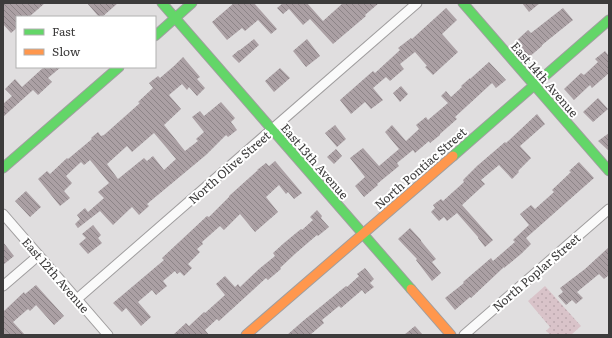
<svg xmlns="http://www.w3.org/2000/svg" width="612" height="338" viewBox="0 0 612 338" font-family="Literata,serif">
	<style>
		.park { fill: url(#park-dots) }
		.building { fill: url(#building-back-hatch); fill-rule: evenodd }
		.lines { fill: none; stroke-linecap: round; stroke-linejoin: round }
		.street-casing { stroke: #a09e9f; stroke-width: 11 }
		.fast-casing { stroke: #a09e9f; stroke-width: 11 }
		.slow-casing { stroke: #a09e9f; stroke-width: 11 }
		.street { stroke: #fafafa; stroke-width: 9 }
		.fast { stroke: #63d668; stroke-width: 9 }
		.slow { stroke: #ff974d; stroke-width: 9 }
		.labels { text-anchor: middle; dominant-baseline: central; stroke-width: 4; stroke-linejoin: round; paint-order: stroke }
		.street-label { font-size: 12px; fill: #3c3b3b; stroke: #fff }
	</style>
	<defs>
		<pattern id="park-dots" width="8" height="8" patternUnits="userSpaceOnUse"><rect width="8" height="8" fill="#d9c3c9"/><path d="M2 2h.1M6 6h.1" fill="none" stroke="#bba8ae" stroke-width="1.8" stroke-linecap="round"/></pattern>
		<pattern id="building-back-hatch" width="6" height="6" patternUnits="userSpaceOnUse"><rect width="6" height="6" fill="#aba0a4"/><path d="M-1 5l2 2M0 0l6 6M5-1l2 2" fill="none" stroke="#8c8487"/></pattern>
	</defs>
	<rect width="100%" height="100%" fill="#e0dedf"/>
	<!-- park -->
	<path class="park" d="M545,286L581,326L571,335H551L546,331L550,327L528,301Z"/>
	<!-- building -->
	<path class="building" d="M3,3H45L29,17H17V28L11,33L3,24Z
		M87,3H118L102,17H99Z
		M234,3H254L277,29L271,34L258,20L245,31L242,28L227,40L212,22Z
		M283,3H307L323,21L343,3H379L365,15L366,16L333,44L310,19L303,25L289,9L283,14L277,8Z
		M522,3H540L529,12Z
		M446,8L457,20L442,34L458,52L433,75L425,67L427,66L415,52L400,64L404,69L390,81L386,77L373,88L383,100L371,109L365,102L351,114L340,100L373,71L375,73L400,50L398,48L411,38L412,39Z
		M563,8L573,20L542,45V46L528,58L515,42L528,30L531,33Z
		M254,39L259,45L239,63L232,56L239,50H240Z
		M307,39L320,56L306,67L293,51Z
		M605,51L609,56V73L592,88L590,85L574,100L564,89L581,73L584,75L598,62L595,59Z
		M183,57L200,77L197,79L205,88L197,96L189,87L187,90L182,84L169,95L181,109L164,125L185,151L198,141L196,139L204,132L192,117L200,111L204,116L221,102L235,118L231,122L237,130L228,137L226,135L206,155L147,204L149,206L139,215L132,207L113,225L100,211L78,228L75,224L80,219L77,215L85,208L88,212L104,198L98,192L109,183L90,160L84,165L81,162L66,176L72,183L64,191L70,198L60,206L38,179L47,171L50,174L67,158L68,159L92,139L91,138L98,132L101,136L104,135L140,103L138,102L153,88L149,83L158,76L160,78L174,66ZM154,133L176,159L164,170L153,156L147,161L144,158L118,179L107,164L127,146L132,152Z
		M489,62L506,80L496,88L492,83L455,117L457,119L440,134V135L430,143L429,141L415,153L413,150L397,163L399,166L377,184L378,185L364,197L355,186L365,177L350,158L363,148L379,166L399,149L385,132L392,125L406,141L419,129L416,125L426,117L428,120L448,103L441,96L446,91L451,97L462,87L461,86L470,78V79Z
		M44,67H61L48,78L52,82L38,95L33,90L3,117V104L12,96L5,89L15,79L22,87Z
		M280,68L290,78L274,92L265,81Z
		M401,86L408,94L400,102L393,93Z
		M598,98L608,109L593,122L583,112Z
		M537,114L545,124L520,146L531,158L518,171L519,172L512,179L499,165L481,180L485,184L462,205L493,240L485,247L478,238V237L457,213L447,221L444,217L439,221L431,212L435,208L433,205L441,199L443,201L464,182L463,180L477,166L505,142L506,143Z
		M335,125L346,139L337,147L325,133Z
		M609,133V151L598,141Z
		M336,149L342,156L334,164L327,157Z
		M275,161L302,193L294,199L288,192L286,194L279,185L266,197L278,212L255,232L240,214L224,230L220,226L202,242L203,244L197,249L200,252L188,264L192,268L184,276L180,272L177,274L175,271L163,281L167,286L156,295L152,290L138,302L151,317L141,326L126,308L122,312L113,303L164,260L162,258L207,216L209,217L229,197V196L258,170H257L266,163L269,166Z
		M579,162L594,178L526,238L531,244L521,254L504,268V267L471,298L470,297L455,310L445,298L464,283L463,282L491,258L493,261L515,242L513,240L529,225L520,214L531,205L535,209L554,192L552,190L571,172L569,171Z
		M26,191L41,207L30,217L15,201Z
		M317,210L322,216L321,218L329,227L318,236L317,235L296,253L280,268L281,269L268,280L266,278L219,321L217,319L205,330L209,335H173L186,323L189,326L204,312L205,313L225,295L216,284L225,276L235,287L238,284L240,287L259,269L275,256L273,253L284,243L301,229L302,230L313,220L310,217Z
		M93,225L101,235L98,238L102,243L88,254L79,244L86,238L82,234Z
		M410,228L421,240V241L436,259L432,262L441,273L432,281L416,260L417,259L398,239Z
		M3,242L14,256L3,265Z
		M609,247V275L604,279L599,274L577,292L583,298L576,304L572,300L566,305L558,296L563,292L560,288L585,269Z
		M365,268L374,279L370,283L374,287L365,294L362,290L341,308L339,306L322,320L324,323L310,335H287L303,321L346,286L347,287L359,276L357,274Z
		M36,285L64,316L54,325L36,305L30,311L28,309L13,322L25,335H3V312L24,292L25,294Z
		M415,326L423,335H404Z"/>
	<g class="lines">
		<defs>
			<path id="street" d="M3,214L108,335
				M3,286L39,255
				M77,299L417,3
				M464,335L609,209"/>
			<path id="fast" d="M162,3L411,289
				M463,3L609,171
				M155,36L192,3
				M453,156L609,20
				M3,168L119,67"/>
			<path id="slow" d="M411,289L451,335
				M246,335L453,156"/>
		</defs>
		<!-- street casing -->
		<use href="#street" class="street-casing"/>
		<!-- fast casing -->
		<use href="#fast" class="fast-casing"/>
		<!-- slow casing -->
		<use href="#slow" class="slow-casing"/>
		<!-- street -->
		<use href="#street" class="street"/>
		<!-- fast -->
		<use href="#fast" class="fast"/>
		<!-- slow -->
		<use href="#slow" class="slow"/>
	</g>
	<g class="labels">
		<!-- street labels -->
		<g class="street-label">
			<text transform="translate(545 79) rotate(49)">East 14th Avenue</text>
			<text transform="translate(315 161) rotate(49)">East 13th Avenue</text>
			<text transform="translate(229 167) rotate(-41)">North Olive Street</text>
			<text transform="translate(420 168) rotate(-41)">North Pontiac Street</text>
			<text transform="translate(536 272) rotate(-41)">North Poplar Street</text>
			<text transform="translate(56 275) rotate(49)">East 12th Avenue</text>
		</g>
	</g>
	<!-- border -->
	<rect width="612" height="338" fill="none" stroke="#3c3b3b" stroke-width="8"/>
	<!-- legend -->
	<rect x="16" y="16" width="140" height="52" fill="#ffffff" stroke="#b1b1b1"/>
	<rect x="24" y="29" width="20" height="6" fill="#63d668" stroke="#b1b1b1"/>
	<text x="52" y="36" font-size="12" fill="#3c3b3b">Fast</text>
	<rect x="24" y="49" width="20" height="6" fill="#ff974d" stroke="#b1b1b1"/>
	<text x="52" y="56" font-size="12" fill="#3c3b3b">Slow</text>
</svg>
